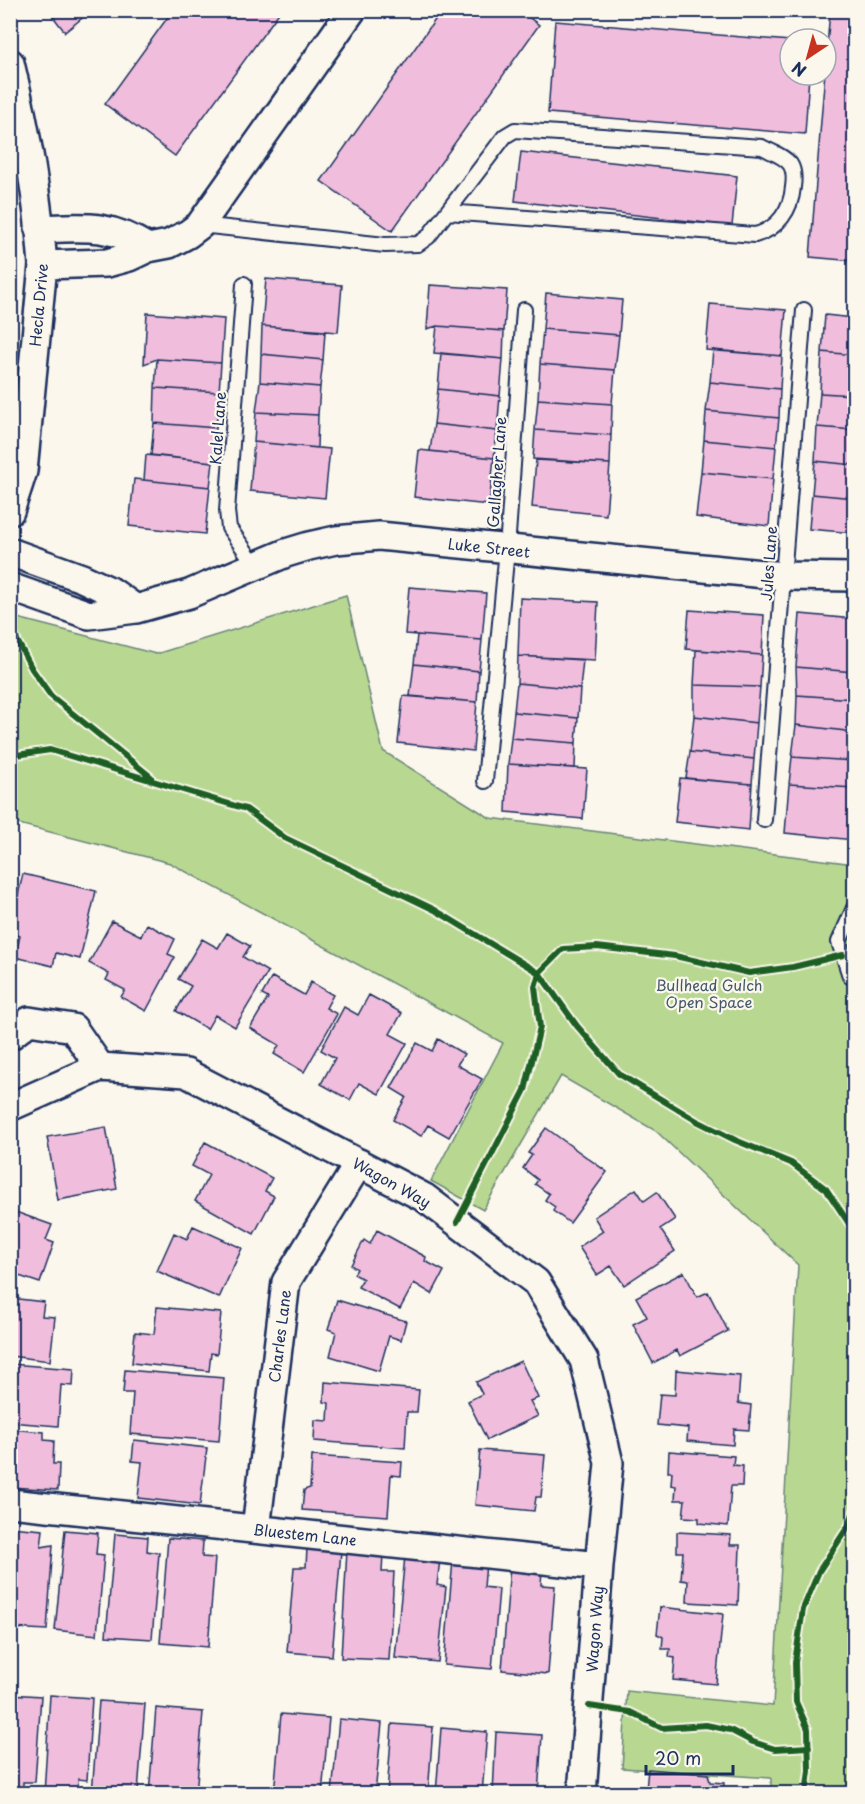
<svg xmlns="http://www.w3.org/2000/svg" width="865" height="1804" viewBox="0 0 865 1804" font-family="'Playpen Sans',sans-serif">
	<style>
		.green { fill: #b8d892; stroke: #6a8478; stroke-width: 1.5 }
		.building { fill: #f0bddc; stroke: #1b2f5e; stroke-width: 1.5 }
		.lines { fill: none; stroke-linecap: round; stroke-linejoin: round }
		.lane-casing { stroke: #1b2f5e; stroke-width: 18 }
		.street-casing { stroke: #1b2f5e; stroke-width: 32 }
		.lane { stroke: #fbf7ec; stroke-width: 14 }
		.street { stroke: #fbf7ec; stroke-width: 27 }
		.cycleway-casing { stroke: #fbf7ec; stroke-width: 10 }
		.cycleway { stroke: #1b5e20; stroke-width: 6 }
		.labels { text-anchor: middle; dominant-baseline: central; stroke-width: 4.5; stroke-linejoin: round; paint-order: stroke }
		.street-label { font-size: 15px; fill: #1b2f5e; stroke: #fbf7ec }
		.park-label { font-size: 15px; fill: #42596b; stroke: #fbf7ec }
	</style>
	<rect width="100%" height="100%" fill="#fbf7ec"/>
	<filter id="ink" filterUnits="userSpaceOnUse"><feTurbulence type="fractalNoise" baseFrequency=".0167" numOctaves="2"/><feDisplacementMap in="SourceGraphic" scale="12" xChannelSelector="R" yChannelSelector="G"/><feConvolveMatrix kernelMatrix="1 2 1 2 8 2 1 2 1" color-interpolation-filters="sRGB"/></filter>
	<g filter="url(#ink)">
		<!-- green -->
		<path class="green" d="M346,595L383,751L490,818L854,864V1793H771V1778L622,1768L627,1691L773,1706L798,1265L656,1131L561,1076L483,1210L431,1181L503,1043L170,863L11,822L10,616L156,654Z"/>
		<!-- building -->
		<path class="building" d="M48,10H92L65,32Z
			M173,10H281L175,156L105,104Z
			M442,10H519L539,25L392,231L321,181Z
			M830,10H854V261L810,257Z
			M555,21L790,41V75H809L805,134L548,113Z
			M521,152L737,176L732,226L515,201Z
			M266,279L342,285L338,332L262,326Z
			M430,285L507,290L504,331L437,326L427,329Z
			M546,293L622,300L619,335L543,329Z
			M710,304L786,310L782,356L706,350Z
			M147,313L224,319L221,363L157,359L144,364Z
			M825,315L854,318V355L822,352Z
			M262,326L325,332L323,360L261,354Z
			M437,326L504,331L503,359L434,353Z
			M543,329L619,335L615,370L540,364Z
			M713,350L782,356L780,389L710,382Z
			M822,352L854,355V395L820,393Z
			M441,353L503,359L500,396L438,389Z
			M261,354L323,360L320,387L260,382Z
			M157,359L221,363L219,392L155,388Z
			M540,364L615,370L612,404L538,399Z
			M260,382L320,387L318,415L256,412Z
			M710,382L780,389L779,418L706,411Z
			M155,388L219,392L216,428L154,423Z
			M438,389L500,396L497,431L434,424Z
			M820,393L854,395V430L817,427Z
			M538,399L612,404L611,435L535,430Z
			M706,411L779,418L776,447L704,440Z
			M256,412L318,415L317,448L254,442Z
			M154,423L216,428L213,462L151,455Z
			M434,424L497,431L494,458L430,451Z
			M817,427L854,430V465L815,461Z
			M535,430L611,435L610,464L533,459Z
			M704,440L776,447L773,479L701,472Z
			M254,442L330,449L325,498L250,491Z
			M419,450L494,458L489,505L414,497Z
			M146,455L213,462L210,487L144,480Z
			M536,460L610,464L606,515L532,507Z
			M815,461L854,465V498L812,494Z
			M701,472L773,479L769,526L696,517Z
			M134,479L210,487L205,534L129,526Z
			M812,494L854,498V533L809,529Z
			M409,587L486,593L482,640L405,634Z
			M520,598L598,602L595,660L518,656Z
			M689,610L764,615L762,655L686,649Z
			M800,614L854,619V672L796,667Z
			M417,635L482,640L479,671L414,664Z
			M696,650L762,655L760,687L694,685Z
			M518,656L583,660L580,689L517,683Z
			M414,664L479,671L477,702L410,696Z
			M796,667L854,672V699L797,695Z
			M517,683L580,689L578,718L514,712Z
			M694,685L760,687L757,723L694,716Z
			M797,695L854,699V732L796,725Z
			M403,696L477,702L473,751L398,743Z
			M514,712L578,718L576,743L511,738Z
			M694,716L757,723L754,759L690,752Z
			M796,725L854,732V761L792,757Z
			M511,738L576,743L575,768L508,764Z
			M690,752L754,759L752,784L686,778Z
			M792,757L854,761V788L789,784Z
			M508,764L587,769L583,819L506,812Z
			M680,778L752,784L749,830L675,822Z
			M789,784L854,788V840L785,833Z
			M23,874L96,891L80,959L56,953L53,966L15,957L20,936L10,933V928Z
			M112,921L141,936L147,924L175,939L168,954L175,957L146,1011L121,997L125,990L106,980L109,974L89,963Z
			M227,933L250,946L243,957L268,972L235,1027L215,1015L207,1029L176,1011L191,986L178,979L202,939L218,948Z
			M272,977L304,995L311,982L333,995L326,1008L337,1014L304,1072L274,1054L279,1045L250,1028L268,998L262,995Z
			M369,995L402,1013L390,1034L407,1043L379,1094L359,1083L350,1100L321,1084L335,1058L321,1050L344,1007L358,1015Z
			M438,1039L464,1054L457,1065L482,1079L449,1137L428,1125L421,1136L393,1120L406,1097L391,1088L417,1043L432,1051Z
			M106,1127L117,1189L58,1200L47,1137Z
			M546,1128L607,1172L570,1223L553,1211L555,1207L545,1200L549,1194L535,1184L538,1180L523,1168L532,1155L528,1153Z
			M205,1142L272,1178L265,1191L274,1196L254,1234L195,1201L209,1175L192,1166Z
			M636,1189L644,1201L657,1192L675,1219L660,1229L675,1251L624,1285L611,1266L597,1275L579,1247L603,1231L594,1217Z
			M10,1210L52,1225L46,1240L54,1243L40,1283L10,1273Z
			M193,1226L242,1248L219,1298L157,1271L174,1233L187,1239Z
			M377,1230L426,1257L425,1261L444,1271L432,1294L414,1283L400,1309L358,1287L363,1279L354,1274L357,1269L351,1265L364,1240L370,1244Z
			M684,1272L697,1297L708,1292L728,1331L680,1356L677,1350L653,1363L633,1324L647,1317L636,1297Z
			M10,1298L44,1302L42,1316L55,1317L50,1361L10,1356Z
			M337,1300L406,1321L401,1340L389,1336L379,1371L330,1356L336,1332L328,1329Z
			M157,1307L221,1313L217,1354L211,1353L209,1371L132,1363L135,1332L154,1334Z
			M521,1361L538,1398L530,1401L538,1416L487,1440L468,1401L482,1394L476,1382Z
			M10,1364L74,1369L73,1386L61,1385L58,1426L10,1422Z
			M125,1370L224,1378L219,1441L130,1434L133,1393H123Z
			M676,1370L740,1376L738,1403L751,1405L749,1430L734,1429L733,1445L687,1441L688,1428L657,1425L660,1394L675,1395Z
			M325,1382L419,1390L417,1412H407L405,1448L314,1441L315,1420L328,1421L329,1403L324,1402Z
			M10,1429L44,1432V1440L54,1441L53,1464H59L58,1490L10,1487Z
			M134,1440L207,1448L200,1505L138,1498L142,1462L132,1461Z
			M480,1450L545,1455L541,1497H536L534,1511L475,1505Z
			M669,1451L734,1456L733,1465L743,1466L742,1486H731L728,1526L699,1523V1518L683,1517L685,1500H675L676,1486L671,1485L672,1472H668Z
			M312,1456L402,1462L401,1476L391,1475L388,1516L302,1510L304,1490L310,1488Z
			M10,1527L43,1530L41,1547L53,1545L47,1630L10,1628Z
			M65,1530L98,1533L96,1554L104,1555L97,1635L55,1630Z
			M677,1532L731,1535L730,1545H740L738,1605L687,1602L688,1581L681,1580L683,1552H677Z
			M115,1534L148,1537L147,1551L159,1553L152,1639L106,1636Z
			M168,1538L203,1541L202,1557L215,1558L208,1647L160,1643Z
			M307,1548L341,1551L332,1656L287,1652L294,1567H306Z
			M347,1550L383,1553L382,1572H394L389,1660L341,1658Z
			M405,1556L440,1559L437,1585L446,1587L438,1662L395,1658Z
			M453,1560L486,1563L484,1587L499,1589L492,1669L444,1665Z
			M510,1566L542,1569L541,1585L555,1586L548,1674L502,1670Z
			M660,1607L723,1614L716,1684L673,1680L675,1658L669,1657L670,1649H662L663,1637L657,1634Z
			M10,1694L41,1696L35,1782H23V1794H10Z
			M50,1695L92,1698L87,1780L78,1779L77,1794H44Z
			M99,1701L145,1704L138,1791L129,1790V1794H92Z
			M156,1708L203,1712L196,1794H149Z
			M281,1714L329,1718L322,1794H274Z
			M339,1719L382,1723L375,1794H332Z
			M392,1724L433,1727L428,1794H387Z
			M441,1728L487,1732L482,1794H436Z
			M496,1732L542,1735L538,1794H493Z
			M648,1769L708,1774L710,1782L724,1783L723,1794H650V1792L646,1790Z"/>
		<g class="lines">
			<defs>
				<path id="lane" d="M200,225L385,245L418,244L428,237L505,136L515,130L762,147C771,152 784,156 790,164C794,170 794,180 793,187C791,210 778,229 755,235L447,212
					M244,284L227,511L229,528L256,566
					M485,781L507,549L524,310
					M764,820L804,310
					M854,908L839,942L850,976L854,977"/>
				<path id="street" d="M10,63C26,129 38,198 43,265L23,471L10,511
					M39,229C84,227 108,223 148,248
					M43,265L107,263L129,257L148,248L169,244L188,234L200,225L352,10
					M10,552L82,578L112,592L136,609
					M10,587L89,615L136,609L189,594L286,553L309,546L336,540L379,536L784,576L854,577
					M10,1036L29,1021L73,1028L100,1067
					M10,1107L100,1067L186,1073L425,1198L536,1282L584,1360L609,1463L599,1566L582,1794
					M10,1503L599,1566
					M256,1529L286,1282L359,1163"/>
			</defs>
			<!-- lane casing -->
			<use href="#lane" class="lane-casing"/>
			<!-- street casing -->
			<use href="#street" class="street-casing"/>
			<!-- lane -->
			<use href="#lane" class="lane"/>
			<!-- street -->
			<use href="#street" class="street"/>
			<defs>
				<path id="cycleway" d="M10,627L32,669L51,696L151,777
					M10,756L50,750L246,809L285,838L435,910L539,973L577,1026L619,1074L697,1121L735,1140L791,1163L826,1189L854,1231
					M457,1222L525,1090L540,1027L535,987L539,973L563,949L597,947L675,956L749,973L793,967L843,955
					M589,1706L630,1712L662,1728L706,1725L730,1730L753,1742L775,1749L809,1747
					M806,1794L809,1771L808,1729L796,1702L795,1662L803,1609L819,1571L849,1525L854,1511"/>
			</defs>
			<!-- cycleway casing -->
			<use href="#cycleway" class="cycleway-casing"/>
			<!-- cycleway -->
			<use href="#cycleway" class="cycleway"/>
		</g>
	</g>
	<g class="labels">
		<!-- street labels -->
		<g class="street-label">
			<text transform="translate(38 305) rotate(-85)">Hecla Drive</text>
			<text transform="translate(217 428) rotate(-86)">Kalel Lane</text>
			<text transform="translate(496 472) rotate(-86)">Gallagher Lane</text>
			<text transform="translate(489 547) rotate(6)">Luke Street</text>
			<text transform="translate(768 563) rotate(-86)">Jules Lane</text>
			<text transform="translate(392 1182) rotate(29)">Wagon Way</text>
			<text transform="translate(279 1336) rotate(-83)">Charles Lane</text>
			<text transform="translate(305 1534) rotate(6)">Bluestem Lane</text>
			<text transform="translate(594 1629) rotate(-86)">Wagon Way</text>
		</g>
		<!-- park labels -->
		<g class="park-label">
			<text x="709" y="984">Bullhead Gulch<tspan x="709" dy="17">Open Space</tspan></text>
		</g>
	</g>
	<!-- margin -->
	<rect width="865" height="1804" fill="none" stroke="#fbf7ec" stroke-width="36"/>
	<rect x="18" y="18" width="829" height="1768" fill="none" stroke="#1b2f5e" stroke-width="2" filter="url(#ink)"/>
	<!-- north arrow -->
	<g transform="translate(808 57) rotate(216)"><circle r="28" fill="#fbf7ec" stroke="#a1a7b3" stroke-width="1.5"/>
	<path d="M0-4.5L10 22L0 15L-10 22Z" fill="#c8321e"/>
	<text y="-9" font-size="16" font-weight="bold" text-anchor="middle" fill="#1b2f5e">N</text>
	</g>
	<!-- scale -->
	<path d="M646 1765v9h87v-9" fill="none" stroke="#1b2f5e" stroke-width="3"/>
	<text x="655" y="1765" font-size="18" fill="#1b2f5e" stroke="#fbf7ec" stroke-width="4.5" paint-order="stroke">20 m</text>
</svg>
